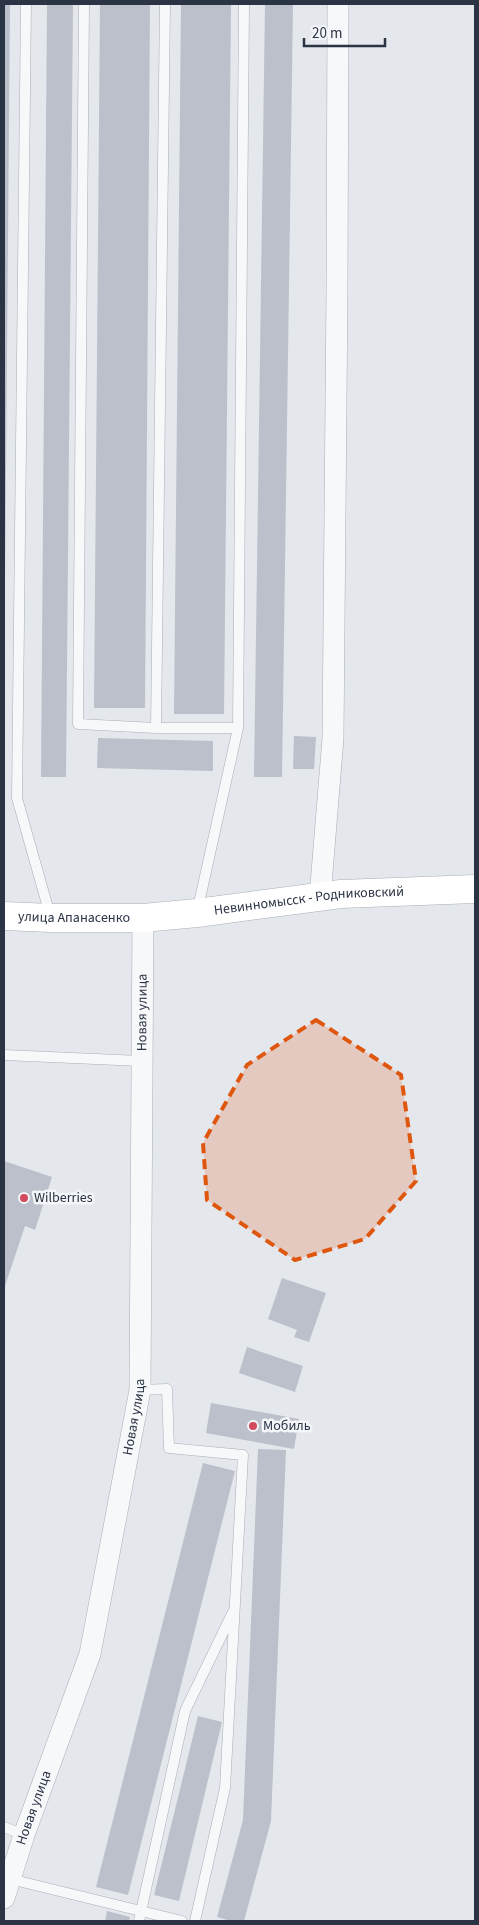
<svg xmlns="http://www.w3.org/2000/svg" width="479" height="1925" viewBox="0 0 479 1925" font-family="'Source Sans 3',sans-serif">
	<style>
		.building { fill: #bbc0ca }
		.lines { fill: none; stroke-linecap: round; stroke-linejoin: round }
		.lane-casing { stroke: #a9aeb7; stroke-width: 11 }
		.street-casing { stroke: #a9aeb7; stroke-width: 22 }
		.secondary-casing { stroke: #a9aeb7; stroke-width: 29 }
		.lane { stroke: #f7f8fa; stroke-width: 10 }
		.street { stroke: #f7f8fa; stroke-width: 21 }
		.secondary { stroke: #fff; stroke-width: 28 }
		.marked { fill: #df570f; fill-opacity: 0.2; stroke: #df570f; stroke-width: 4; stroke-dasharray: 10 6; stroke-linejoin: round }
		.poi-dot { fill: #d1495b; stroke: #f4f6f9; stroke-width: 2 }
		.labels { text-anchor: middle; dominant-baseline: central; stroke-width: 5; stroke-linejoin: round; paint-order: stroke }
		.street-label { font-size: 14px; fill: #2b3445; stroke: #f4f6f9 }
		.poi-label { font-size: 14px; fill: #2b3445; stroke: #f4f6f9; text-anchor: start }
	</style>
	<rect width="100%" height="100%" fill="#e4e7ec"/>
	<!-- building -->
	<path class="building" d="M4,4H10L5,589H4Z
		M47,4H73L66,777H41Z
		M100,4H150L145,708H94Z
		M181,4H231L224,714H174Z
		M265,4H293L282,777H254Z
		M294,736L316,737L314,769H293Z
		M98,738L213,741V771L97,768Z
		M4,1161L52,1177L35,1230L25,1226L4,1289Z
		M282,1278L326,1293L309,1342L294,1337L297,1330L268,1319Z
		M247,1347L303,1366L295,1392L239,1373Z
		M211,1403L299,1419L294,1449L206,1433Z
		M258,1449L286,1450L271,1821L244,1921H231L217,1917L243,1820Z
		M203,1463L235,1471L128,1895L96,1887Z
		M198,1716L222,1722L179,1901L154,1895Z
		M107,1911L130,1917L129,1921H105Z"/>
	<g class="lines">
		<defs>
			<path id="lane" d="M26,4L17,798L50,915
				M84,4L78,724L156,728H238
				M156,728L165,4
				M197,912L238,728L244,4
				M4,1055L141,1061
				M140,1390L167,1389L169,1448L243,1455L225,1788L195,1921
				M4,1827L24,1835
				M10,1879L182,1921
				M139,1921L185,1711L233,1612"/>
			<g id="street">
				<path d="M320,897L333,738L337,290L338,4"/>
				<path id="s1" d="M4,1898L24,1835L90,1654L140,1390L143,918"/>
			</g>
			<g id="secondary">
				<path id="s2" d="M4,916L51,918H143L197,913L341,894L475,889"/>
			</g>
		</defs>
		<!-- lane casing -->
		<use href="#lane" class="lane-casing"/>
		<!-- street casing -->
		<use href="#street" class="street-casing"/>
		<!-- secondary casing -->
		<use href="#secondary" class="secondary-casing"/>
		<!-- lane -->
		<use href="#lane" class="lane"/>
		<!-- street -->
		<use href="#street" class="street"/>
		<!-- secondary -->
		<use href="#secondary" class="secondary"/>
	</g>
	<!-- marked area -->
	<path class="marked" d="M316,1020L401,1075L416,1181L365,1239L295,1260L207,1200L203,1143L247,1065Z"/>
	<!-- markers -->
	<g class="poi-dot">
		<circle cx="24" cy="1198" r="5"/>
		<circle cx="253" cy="1426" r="5"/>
	</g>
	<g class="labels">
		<!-- street labels -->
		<g class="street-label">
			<text stroke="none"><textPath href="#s2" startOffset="306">Невинномысск - Родниковский</textPath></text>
			<text stroke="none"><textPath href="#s2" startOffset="70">улица Апанасенко</textPath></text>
			<text stroke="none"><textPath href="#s1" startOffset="905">Новая улица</textPath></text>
			<text stroke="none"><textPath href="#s1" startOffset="500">Новая улица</textPath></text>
			<text stroke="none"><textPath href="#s1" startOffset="95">Новая улица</textPath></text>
		</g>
		<!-- poi labels -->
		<g class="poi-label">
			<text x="34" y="1198">Wilberries</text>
			<text x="263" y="1426">Мобиль</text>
		</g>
	</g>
	<!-- border -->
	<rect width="479" height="1925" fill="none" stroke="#2b3445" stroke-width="10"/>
	<!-- scale -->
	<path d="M304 38v8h81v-8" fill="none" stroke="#2b3445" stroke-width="2.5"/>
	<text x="312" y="38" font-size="15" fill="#2b3445" stroke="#f4f6f9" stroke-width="4" paint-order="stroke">20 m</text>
</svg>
